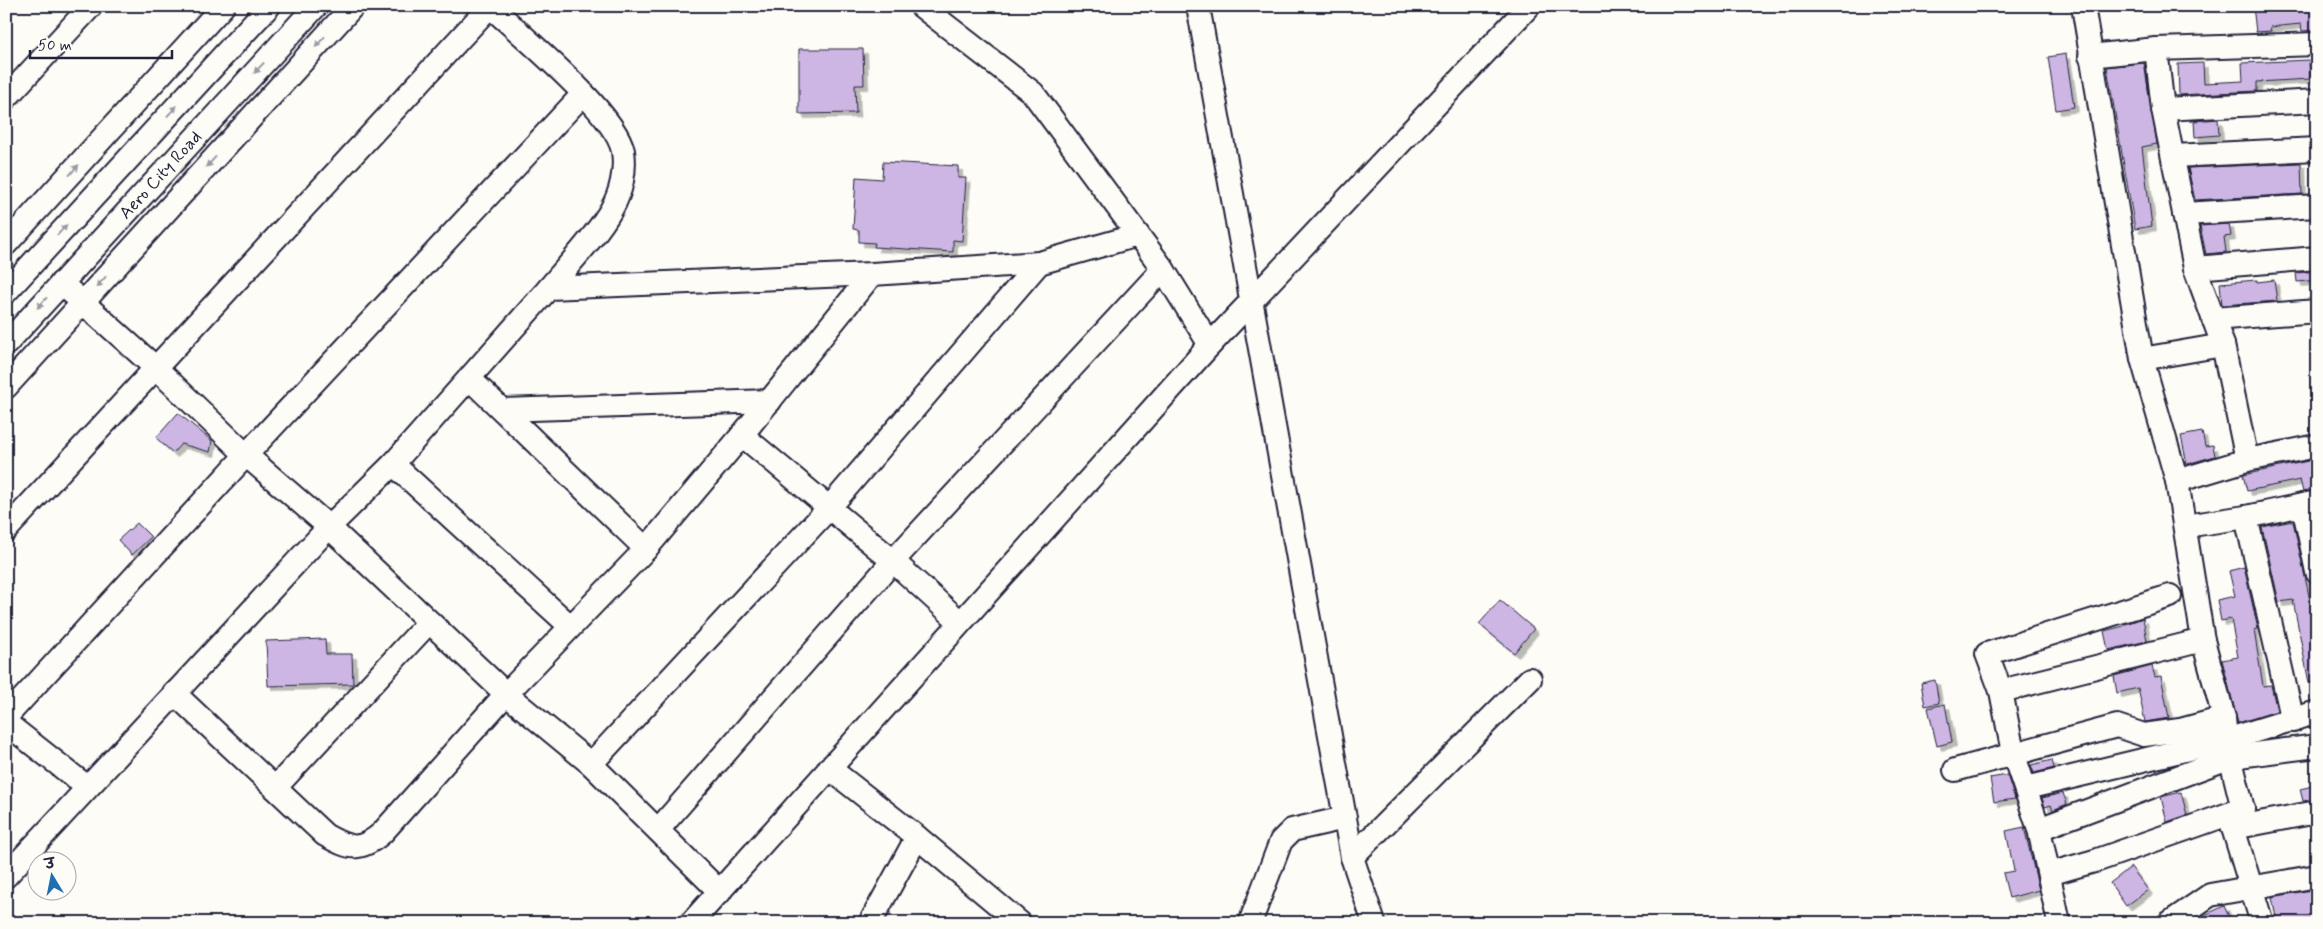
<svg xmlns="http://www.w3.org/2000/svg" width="2323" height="929" viewBox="0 0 2323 929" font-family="Mynerve,'Playpen Sans Deva',sans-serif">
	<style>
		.building { fill: #cdb5e4; stroke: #22223b; filter: url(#shadow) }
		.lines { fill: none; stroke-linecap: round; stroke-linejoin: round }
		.minor-casing { stroke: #22223b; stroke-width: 26 }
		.minor { stroke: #fdfcf7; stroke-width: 22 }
		.oneway { fill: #9a9aa2 }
		.labels { text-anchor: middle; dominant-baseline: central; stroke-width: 4; stroke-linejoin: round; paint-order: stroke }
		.street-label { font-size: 18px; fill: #22223b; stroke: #fdfcf7 }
	</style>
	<defs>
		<filter id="shadow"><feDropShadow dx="4.5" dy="4.5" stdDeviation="0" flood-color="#0004"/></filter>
	</defs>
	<rect width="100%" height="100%" fill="#fdfcf7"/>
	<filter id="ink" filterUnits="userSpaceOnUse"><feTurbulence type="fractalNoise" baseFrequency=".02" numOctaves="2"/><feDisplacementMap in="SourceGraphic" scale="10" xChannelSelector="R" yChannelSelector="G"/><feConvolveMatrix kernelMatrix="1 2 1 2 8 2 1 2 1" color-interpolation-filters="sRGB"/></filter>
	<g filter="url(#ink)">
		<!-- building -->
		<path class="building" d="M2253,6H2315L2317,30L2302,31L2301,24L2270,27L2271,31L2256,32Z
			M799,49H863L864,85H855L856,113L799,114Z
			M2066,54L2074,107L2056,110L2048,57Z
			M2309,60L2310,79L2257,82V91L2179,95L2178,64L2203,63L2204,83L2243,81L2242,63Z
			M2144,63L2157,144L2142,147L2152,226L2135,229L2107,67Z
			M2218,119L2219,135L2195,137L2194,121Z
			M883,162L958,166V178H966L962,241L953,240V252L874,247L875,243L859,242V230L853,229L856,177L882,179Z
			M2301,163L2302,194L2195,200L2188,168Z
			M2229,224L2231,236L2224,237L2226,252L2206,254L2200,226Z
			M2317,271V280L2297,282L2296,273Z
			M2257,280V282L2274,280L2277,301L2222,305L2220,283Z
			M178,413L212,441L210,452L181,444L173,453L156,438Z
			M2202,432L2205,446L2213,445L2215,456L2187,464L2181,436Z
			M2317,459V489L2303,492L2300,480L2247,491L2243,475Z
			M2293,521L2314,619H2317V682L2309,683L2293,600L2279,602L2262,527Z
			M137,523L151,537L132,555L118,540Z
			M2244,567L2258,629L2254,630L2263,686L2271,685L2277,711L2238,723L2222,660L2238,657L2231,619L2221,621L2217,600L2235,596L2229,571Z
			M1500,600L1534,629L1514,653L1479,624Z
			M2143,618L2147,641L2108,650L2104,631L2124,626L2123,625Z
			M325,639L326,654H352L353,684L268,686L266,641Z
			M2152,666L2155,677L2161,676L2169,718L2145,722L2138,688L2117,693L2114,676Z
			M1935,680L1939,703L1925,706L1921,683Z
			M1945,704L1952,742L1937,746L1928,708Z
			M2052,760L2054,768L2034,773L2031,765Z
			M2007,775L2015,799L1994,802L1990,778Z
			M2317,785V799L2303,801L2300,789Z
			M2181,792L2187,815L2167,822L2161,797Z
			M2063,793L2067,804L2053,810L2051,805L2045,807L2042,798Z
			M2024,827L2039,890L2009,898L2003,873L2014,871L2006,831Z
			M2131,867L2148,890L2126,906L2110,883Z
			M2317,889V919L2277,923L2272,897Z
			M2224,906L2232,923H2193L2205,915Z"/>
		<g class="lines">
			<defs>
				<g id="minor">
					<path d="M490,6C522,36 616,113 623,151C626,171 621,193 611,210C596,236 569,264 549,288L872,274L1039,263L1138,235L1163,269L1210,345"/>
					<path d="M921,6L1033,93L1138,235"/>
					<path d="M1198,6L1352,857L1374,923"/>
					<path d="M2083,6L2142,359L2177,481L2203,640L2224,718L2226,740L2243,809L2233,828L2262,923"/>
					<path d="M2156,49L2163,109L2195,268L2223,345L2247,460"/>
					<path d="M2090,56L2156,49L2317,44"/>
					<path d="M6,98L91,6"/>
					<path d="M2163,109L2317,101"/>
					<path d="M2173,156L2317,149"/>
					<path d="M2184,214L2317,206"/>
					<path d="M6,244L223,6"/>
					<path d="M2195,268L2317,258"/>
					<path d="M549,288L393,464L329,527L506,694L591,764L720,892"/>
					<path d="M6,292L269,6"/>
					<path d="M2213,319L2317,311"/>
					<path id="s1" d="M6,344L316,6"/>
					<path d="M2142,359L2223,345"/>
					<path d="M470,379L646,549"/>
					<path d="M6,387L353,6"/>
					<path d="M503,410L770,401"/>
					<path d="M742,435L893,561L960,622"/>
					<path d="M393,464L570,626"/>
					<path d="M2177,481L2247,460L2317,446"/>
					<path d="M2303,505L2317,572"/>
					<path d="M2246,517L2293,721"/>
					<path d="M2185,526L2246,517L2317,502"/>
					<path d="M6,530L490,6"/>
					<path d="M2001,691L2203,640"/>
					<path d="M174,693L325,835C350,849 360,852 382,833L506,694L646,549L742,435L872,274"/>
					<path d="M6,717L246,455L583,94"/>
					<path d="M6,723L87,787"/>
					<path d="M591,764L829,508L1039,263"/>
					<path d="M829,768L917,837L1020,923"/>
					<path d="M1955,770L2117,726L2144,735L2180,730L2224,718"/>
					<path d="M275,788L429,622"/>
					<path d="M2026,788L2226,740L2317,712"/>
					<path d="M2233,828L2317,812"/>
					<path d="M2039,829L2231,757L2317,746"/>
					<path d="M658,830L893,561L1163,269"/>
					<path d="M1352,857L1530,679"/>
					<path d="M2049,874L2098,860L2243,809"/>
					<path d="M6,876L329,527L246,455L157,369L61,283"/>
					<path d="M691,923L1210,345L1529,6"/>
					<path d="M870,923L917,837"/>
					<path d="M1250,923L1281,841L1292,830L1345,818"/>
					<path d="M2059,923L2039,829L2013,753L2001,691L1987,654L2170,596"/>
					<path d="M2169,923L2210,895L2317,876"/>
				</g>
			</defs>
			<!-- minor casing -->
			<use href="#minor" class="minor-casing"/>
			<!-- minor -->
			<use href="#minor" class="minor"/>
		</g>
		<!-- one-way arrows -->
		<defs><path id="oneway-solid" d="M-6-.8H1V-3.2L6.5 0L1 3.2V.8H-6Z" transform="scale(1.25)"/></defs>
		<g class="oneway">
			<use href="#oneway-solid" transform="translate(320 42) rotate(132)"/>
			<use href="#oneway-solid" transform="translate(259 68) rotate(133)"/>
			<use href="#oneway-solid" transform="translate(172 111) rotate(-47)"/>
			<use href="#oneway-solid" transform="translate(211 162) rotate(132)"/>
			<use href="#oneway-solid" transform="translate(74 170) rotate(-48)"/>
			<use href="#oneway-solid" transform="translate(62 230) rotate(-47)"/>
			<use href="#oneway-solid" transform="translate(101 282) rotate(132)"/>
			<use href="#oneway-solid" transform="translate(42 303) rotate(132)"/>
		</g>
	</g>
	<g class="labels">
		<!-- street labels -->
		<g class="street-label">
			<text stroke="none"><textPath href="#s1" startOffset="229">Aero City Road</textPath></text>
		</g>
	</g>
	<!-- margin -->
	<rect width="2323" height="929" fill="none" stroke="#fdfcf7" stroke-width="25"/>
	<rect x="12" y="12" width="2298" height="904" fill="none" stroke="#22223b" stroke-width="2" filter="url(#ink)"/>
	<!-- north arrow -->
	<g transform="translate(52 876) rotate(350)"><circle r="24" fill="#fdfcf7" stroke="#a5a5ac"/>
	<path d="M0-4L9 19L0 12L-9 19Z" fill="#1f6fb2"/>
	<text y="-8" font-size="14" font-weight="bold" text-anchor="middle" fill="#22223b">उ</text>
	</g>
	<!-- scale -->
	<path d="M30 50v8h142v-8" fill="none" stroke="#22223b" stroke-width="2.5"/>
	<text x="38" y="50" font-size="15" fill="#22223b" stroke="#fdfcf7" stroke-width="4" paint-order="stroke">50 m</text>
</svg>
